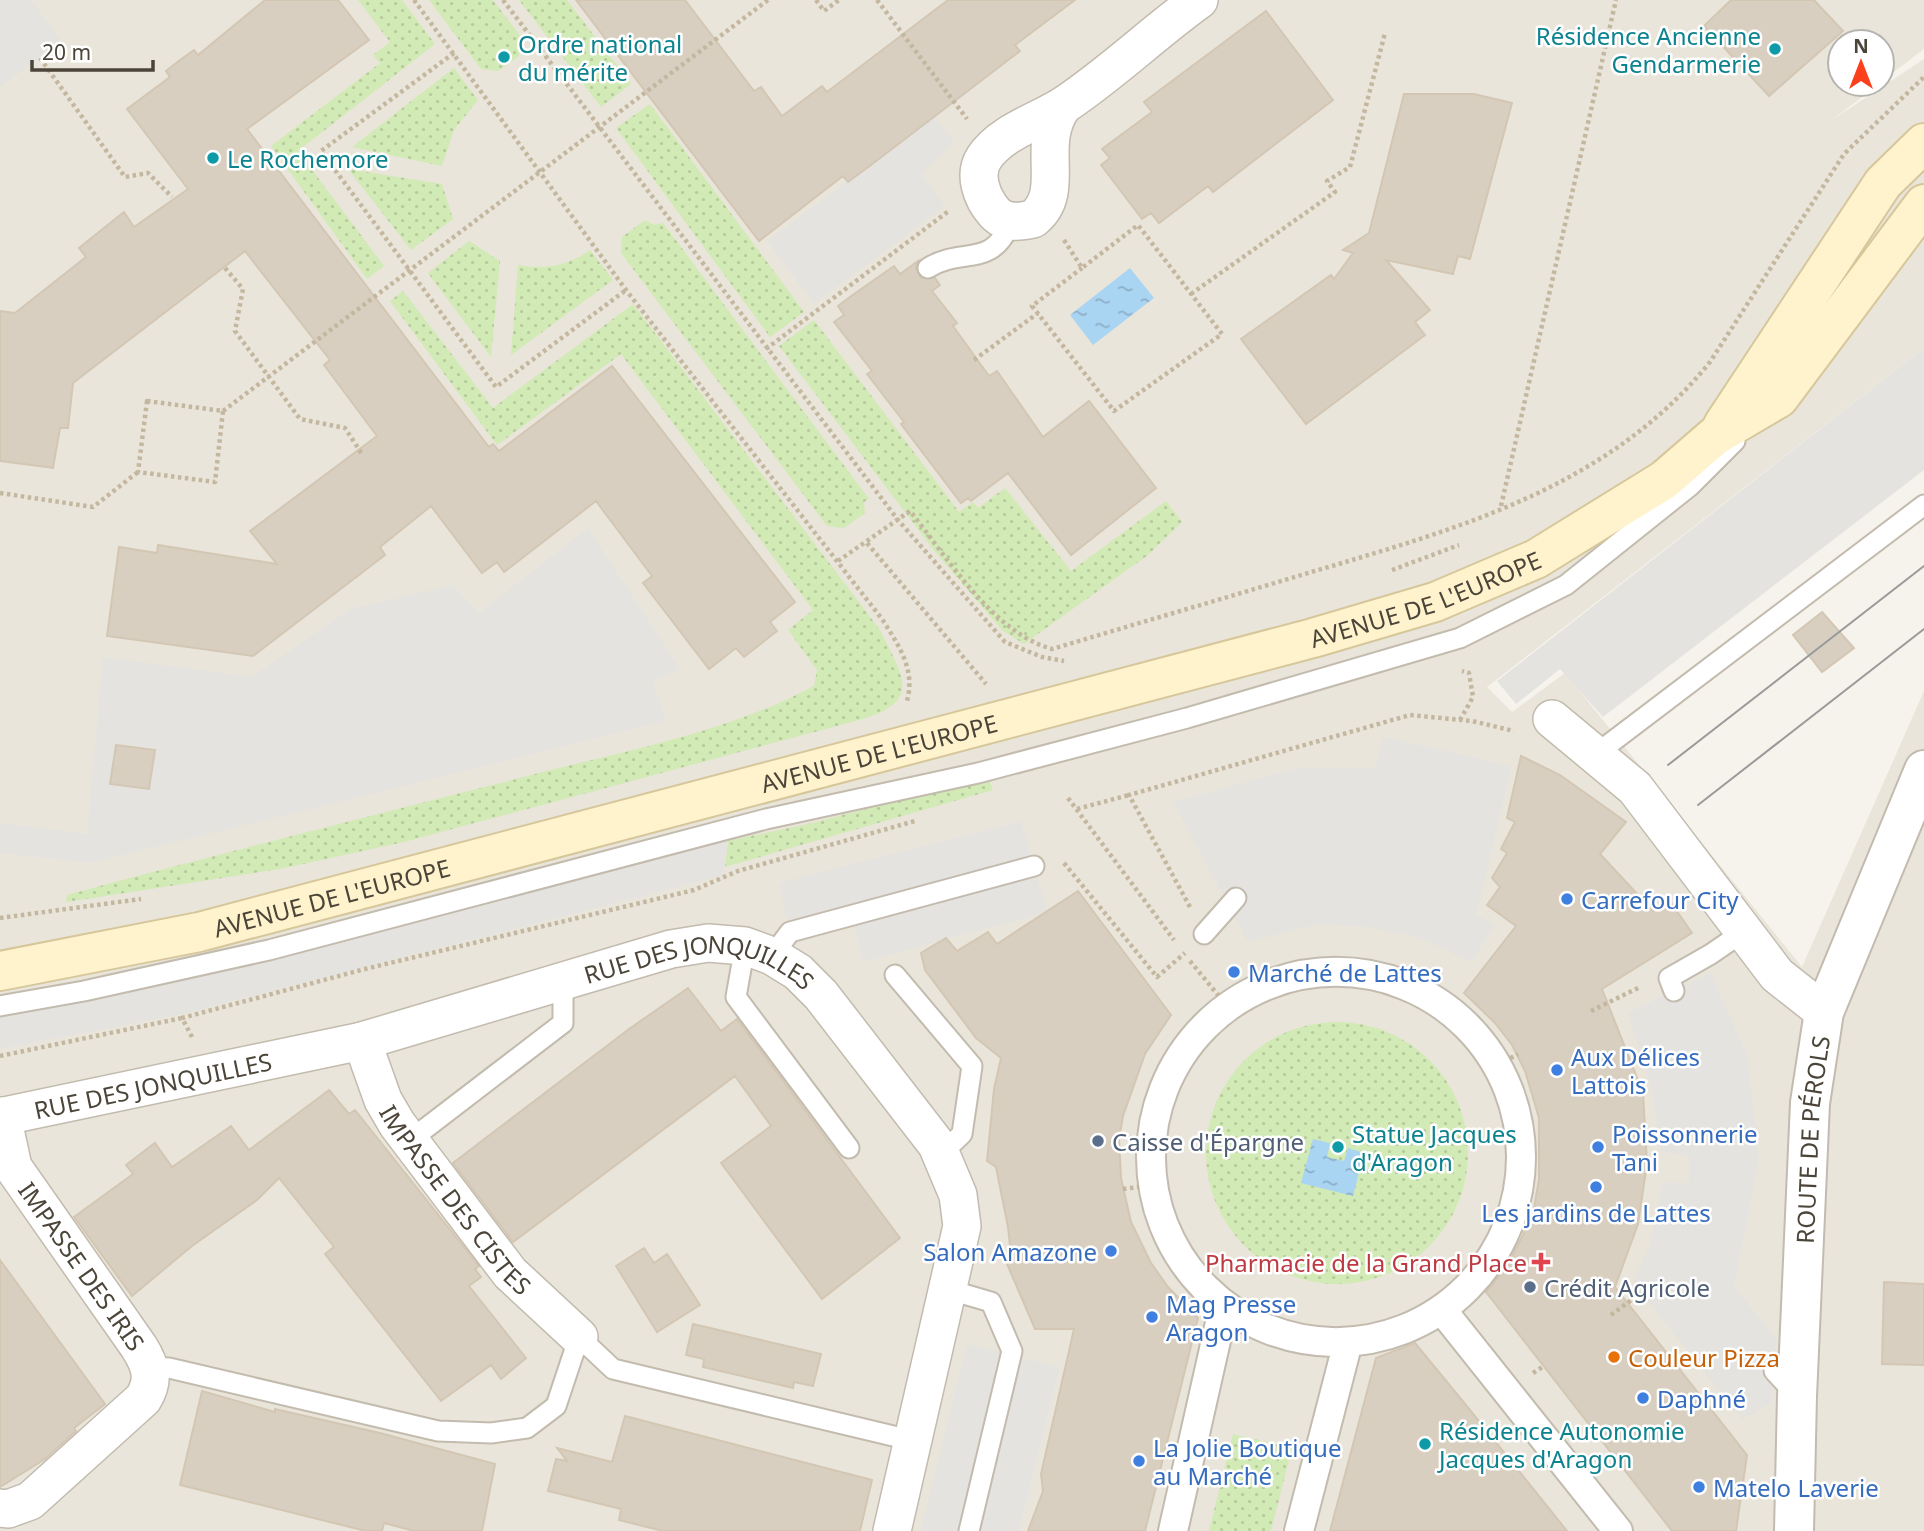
<svg xmlns="http://www.w3.org/2000/svg" width="1924" height="1531" viewBox="0 0 1924 1531" font-family="'Noto Sans',sans-serif">
	<style>
		.residential { fill: #eae5da }
		.grass { fill: url(#grass-dots) }
		.parking { fill: #e5e3e0 }
		.water { fill: url(#water-ripples) }
		.building { fill: #d8cfc1; stroke: #d3c7b4; stroke-width: 2 }
		.lines { fill: none; stroke-linecap: round; stroke-linejoin: round }
		.service-casing { stroke: #c2bbae; stroke-width: 23 }
		.pedestrian-casing { stroke: #c2bbae; stroke-width: 32 }
		.minor-casing { stroke: #c2bbae; stroke-width: 40 }
		.tertiary-casing { stroke: #c2bbae; stroke-width: 42 }
		.secondary-casing { stroke: #d6c79b; stroke-width: 42 }
		.path { stroke: #c4b79f; stroke-width: 4.5; stroke-dasharray: 3.5 3.5; stroke-linecap: butt }
		.service { stroke: #fff; stroke-width: 19 }
		.pedestrian { stroke: #fff; stroke-width: 28 }
		.minor { stroke: #fff; stroke-width: 37 }
		.tertiary { stroke: #fff; stroke-width: 38 }
		.secondary { stroke: #fff3cd; stroke-width: 38 }
		.tram { stroke: #9a9a9a; stroke-width: 2 }
		.culture-dot { fill: #0f9aa8; stroke: #fff; stroke-width: 2.5 }
		.shop-dot { fill: #3f7fe0; stroke: #fff; stroke-width: 2.5 }
		.service-dot { fill: #5c6f8a; stroke: #fff; stroke-width: 2.5 }
		.health-dot { fill: #e0444e; stroke: #fff; stroke-width: 2.5 }
		.food-dot { fill: #e8710a; stroke: #fff; stroke-width: 2.5 }
		.labels { text-anchor: middle; dominant-baseline: central; stroke-width: 5; stroke-linejoin: round; paint-order: stroke }
		.culture-label { font-size: 24px; fill: #0d838f; stroke: #fff; text-anchor: start }
		.street-label { font-size: 24px; fill: #4b4439; stroke: #fff }
		.shop-label { font-size: 24px; fill: #366cbe; stroke: #fff; text-anchor: start }
		.service-label { font-size: 24px; fill: #4e5e75; stroke: #fff; text-anchor: start }
		.health-label { font-size: 24px; fill: #be3a42; stroke: #fff; text-anchor: end }
		.food-label { font-size: 24px; fill: #c56008; stroke: #fff; text-anchor: start }
	</style>
	<defs>
		<pattern id="grass-dots" width="8" height="8" patternUnits="userSpaceOnUse" patternTransform="scale(1.75)"><rect width="8" height="8" fill="#d2eab5"/><path d="M2 2h.1M6 6h.1" fill="none" stroke="#b6ca9c" stroke-width="1.8" stroke-linecap="round"/></pattern>
		<pattern id="water-ripples" width="26" height="14" patternUnits="userSpaceOnUse" patternTransform="scale(1.75)"><rect width="26" height="14" fill="#a9d4f2"/><path d="M2 4q2-2 4 0t4 0M15 11q2-2 4 0t4 0" fill="none" stroke="#8caec5"/></pattern>
	</defs>
	<rect width="100%" height="100%" fill="#f6f3ec"/>
	<!-- residential -->
	<path class="residential" d="M0,0H1924V49L1882,81V42H1840V84H1879L1832,120L1924,59V348L1487,687L1512,712L1565,673L1802,967L1924,691V1531H0Z"/>
	<!-- grass -->
	<path class="grass" d="M358,0H402L435,44L298,151L384,266L367,279L271,146L380,63L373,55L390,42Z
		M429,0H493L524,41L519,45V56L498,71L481,69Z
		M519,0H567L631,84L601,107Z
		M454,68L478,100L454,130L442,166L352,147Z
		M650,104L804,312L770,337L616,128Z
		M348,169L442,184L453,219L411,250Z
		M645,220L654,225L663,223L869,499L864,502L865,513L844,528L827,526L621,253L622,237Z
		M469,241L500,261L491,357L428,273Z
		M590,250L613,280L511,355L518,265C546,270 567,266 590,250Z
		M403,291L493,408L633,304L880,630C901,674 924,700 863,719L404,842L280,869L66,902L67,895C225,852 384,813 543,772C634,749 730,731 814,686L817,670L788,630L813,610L621,354L497,445L390,301Z
		M814,320L959,512L973,502L978,508L1005,488L1071,571L1166,501L1182,522L1148,555L1024,644L1003,631L936,553L779,346Z
		M988,777L993,790L725,867L728,841L812,823Z
		M1206 1153a131 131 0 1 1 262 0a131 131 0 1 1-262 0Z
		M1233,1434L1292,1448L1271,1531H1209Z"/>
	<!-- parking -->
	<path class="parking" d="M0,0H31L62,42L0,87Z
		M934,116L954,142L921,174L945,206L814,304L767,241Z
		M1924,348V470L1603,717L1560,669L1516,704L1497,681Z
		M588,528L680,669L653,682L666,721L91,863L0,853V823L87,834L103,657L252,677L349,610L452,585L479,613Z
		M1384,737L1512,766L1476,914L1495,925L1471,962L1419,938L1368,927L1319,924L1248,942L1173,802L1297,768H1374Z
		M1021,821L1047,912L863,962L851,915L790,932L779,883Z
		M729,829L724,875L186,1013L0,1049V1005Z
		M1710,973L1747,1054L1759,1159L1734,1286L1777,1340L1771,1403L1742,1420L1633,1282L1650,1244L1662,1183H1689V1156L1660,1151L1652,1090L1628,1013Z
		M967,1344L1060,1367L1019,1531H921Z"/>
	<!-- water -->
	<path class="water" d="M1130,268L1154,298L1093,345L1070,315Z
		M1313,1139L1330,1143L1327,1157L1344,1161L1348,1148L1364,1153L1353,1196L1301,1183Z"/>
	<!-- building -->
	<path class="building" d="M265,0H338L369,40L247,129L489,447L493,444L499,451L612,366L795,602L770,622L777,631L744,657L736,648L709,669L643,583L652,576L596,501L504,572L497,562L482,573L431,506L380,547L385,555L253,656L107,636L119,547L157,553L158,545L277,564L250,531L377,436L324,365L330,360L245,251L73,383L68,428H60L53,468L0,461V311L15,313L86,257L79,248L124,212L134,227L188,189L127,109L170,77L166,71L180,60L194,50L198,55Z
		M576,0H685L754,91L761,87L782,116L822,86L827,92L948,0H1075L1015,45L1020,51L871,165L848,182L843,176L759,241Z
		M1731,0H1814L1843,31L1769,96L1704,26Z
		M1266,11L1333,100L1213,192L1208,186L1159,223L1151,213L1142,219L1101,165L1110,158L1102,149L1152,112L1144,102Z
		M1404,94H1474L1512,103L1470,259L1458,256L1453,274L1386,260L1430,310L1415,322L1425,335L1306,424L1241,339L1331,275L1334,279L1353,253L1343,250L1369,233Z
		M918,261L916,268L921,278H935L940,285L932,291L957,323L953,326L989,376L997,371L1043,437L1089,401L1156,488L1071,555L1008,473L971,501L968,498L961,503L901,424L904,422L867,374L872,371L834,322L844,315L838,306L854,294L894,266L900,274Z
		M1822,612L1854,648L1822,672L1793,635Z
		M116,745L155,750L149,789L110,784Z
		M1521,756L1560,775L1626,822L1600,854L1653,911L1669,900L1692,933L1602,989L1643,1093L1647,1164L1638,1224L1615,1287L1747,1455L1736,1531H1672L1486,1292L1506,1268L1523,1235L1534,1208L1539,1179V1118L1525,1071L1512,1045L1495,1023L1464,993L1516,926L1487,905L1500,887L1492,878L1507,853L1501,849L1515,822L1507,818Z
		M1078,891L1171,1015L1145,1054L1123,1116L1119,1139L1121,1178L1131,1222L1151,1263L1168,1287L1198,1318L1145,1531H1028L1043,1491L1041,1474L1074,1329H1035L1004,1257L1010,1246L1008,1227L996,1167L987,1161L994,1089L1001,1058L976,1038L925,970L921,953L946,938L957,951L988,932L997,944Z
		M688,988L721,1031L737,1019L900,1238L822,1299L721,1163L771,1126L735,1076L513,1242L453,1163L629,1029Z
		M329,1090L349,1114L355,1110L479,1266L475,1269L481,1277L469,1286L526,1358L501,1379L491,1365L441,1401L325,1254L334,1247L279,1178L257,1200L192,1246L132,1296L74,1217L133,1174L126,1165L155,1143L172,1167L231,1126L249,1150Z
		M644,1248L654,1263L667,1254L700,1305L657,1332L616,1266Z
		M0,1260L105,1404L74,1428L76,1431L45,1459L0,1487Z
		M1884,1282L1924,1284V1365L1882,1364Z
		M693,1324L821,1354L813,1386L794,1382L793,1388L703,1367L704,1359L686,1355Z
		M1415,1343L1470,1410L1567,1531H1330L1376,1358Z
		M202,1391L275,1412V1409L380,1433L495,1464L482,1531H414L384,1523L382,1531H366L180,1485Z
		M625,1416L872,1480L860,1531H663L619,1520L621,1509L548,1491L556,1459L567,1461L557,1448L612,1462Z"/>
	<g class="lines">
		<defs>
			<path id="service" d="M928,268C963,246 991,270 1011,222
				M1596,754L1924,505
				M1204,934L1236,898
				M745,946L736,997L849,1148
				M772,956L790,932L1034,866
				M895,975L972,1066L962,1134L941,1154
				M1674,991L1669,978L1711,954L1743,932
				M0,1006L84,991L269,950L766,819L978,773L1187,718L1460,638L1566,585L1690,486L1735,441
				M409,1141L563,1023V981
				M950,1290L991,1302L1012,1351L969,1531
				M148,1367L169,1368L438,1431L491,1433L527,1428L556,1406L579,1337L613,1369L910,1440
				M1774,1371L1797,1396"/>
			<path id="pedestrian" d="M1151 1157a185 185 0 1 1 370 0a185 185 0 1 1-370 0Z
				M1442,1310L1618,1531
				M1173,1531L1224,1305
				M1299,1531L1348,1342"/>
			<g id="minor">
				<path d="M1063,106C1034,145 1068,192 1033,219C1019,222 1004,224 994,212C982,198 973,175 984,158C1001,132 1039,121 1064,105C1111,74 1153,33 1199,0"/>
				<path d="M1552,719L1635,788L1777,975L1824,1012"/>
				<path id="s1" d="M362,1041L383,1100L397,1124L510,1273L579,1337"/>
				<path id="s2" d="M0,1117L362,1041L671,949L708,943L745,946L772,956L798,972L821,995L937,1145L958,1195L962,1226L892,1531"/>
				<path d="M0,1508L8,1509L30,1501L143,1399C155,1380 151,1366 139,1347L13,1167L2,1116"/>
			</g>
			<g id="tertiary">
				<path id="s3" d="M1794,1531L1797,1396L1810,1103L1824,1012L1924,770"/>
			</g>
			<g id="secondary">
				<path d="M1723,425L1883,183L1924,143"/>
				<path id="s4" d="M0,971L199,932L1313,638L1435,602L1536,559L1664,480L1716,435L1779,398L1924,204"/>
			</g>
		</defs>
		<!-- service casing -->
		<use href="#service" class="service-casing"/>
		<!-- pedestrian casing -->
		<use href="#pedestrian" class="pedestrian-casing"/>
		<!-- minor casing -->
		<use href="#minor" class="minor-casing"/>
		<!-- tertiary casing -->
		<use href="#tertiary" class="tertiary-casing"/>
		<!-- secondary casing -->
		<use href="#secondary" class="secondary-casing"/>
		<!-- path -->
		<path class="path" d="M414,0L626,290L882,619C899,646 917,671 906,704
			M503,0L898,520L1005,642L1042,657L1064,661
			M816,0L824,11L839,0
			M877,0L967,119
			M454,53L321,151L496,387L626,290
			M40,58L125,177L148,173L172,197
			M1064,240L1082,268L1138,225L1222,334L1114,411L1032,306L1082,268
			M225,268L243,289L235,331L300,419L345,428L362,454
			M1191,294L1335,192L1327,181L1350,167L1385,33
			M766,349L950,210
			M974,360L1038,313
			M147,401L223,411L215,482L138,472Z
			M223,411L768,0
			M0,493L93,507L138,472
			M1501,506L1616,0
			M867,543L986,684
			M838,561L910,511C947,557 993,633 1052,649C1136,624 1221,599 1305,574C1456,529 1607,489 1710,362L1844,154L1924,77
			M1392,570L1459,545
			M1460,720L1473,697L1469,673L1462,671
			M1068,798L1174,940
			M1077,809L1129,795
			M1064,863L1157,977L1185,953
			M1190,907L1129,795L1410,715L1472,721L1514,731
			M0,918L141,899
			M1190,961L1227,1006
			M1591,1011L1640,987
			M192,1037L182,1018L365,969L694,890L738,871L915,821
			M0,1056L182,1018
			M1498,1065L1518,1054
			M1123,1189L1154,1185
			M1611,1315L1641,1293
			M1533,1373L1544,1366"/>
		<!-- service -->
		<use href="#service" class="service"/>
		<!-- pedestrian -->
		<use href="#pedestrian" class="pedestrian"/>
		<!-- minor -->
		<use href="#minor" class="minor"/>
		<!-- tertiary -->
		<use href="#tertiary" class="tertiary"/>
		<!-- secondary -->
		<use href="#secondary" class="secondary"/>
		<!-- tram -->
		<path class="tram" d="M1668,765L1924,566
			M1698,805L1924,629"/>
	</g>
	<!-- markers -->
	<g class="culture-dot">
		<circle cx="1775" cy="49" r="7"/>
		<circle cx="504" cy="57" r="7"/>
		<circle cx="213" cy="158" r="7"/>
		<circle cx="1338" cy="1147" r="7"/>
		<circle cx="1425" cy="1444" r="7"/>
	</g>
	<g class="shop-dot">
		<circle cx="1567" cy="899" r="7"/>
		<circle cx="1234" cy="972" r="7"/>
		<circle cx="1557" cy="1070" r="7"/>
		<circle cx="1598" cy="1147" r="7"/>
		<circle cx="1596" cy="1187" r="7"/>
		<circle cx="1111" cy="1251" r="7"/>
		<circle cx="1152" cy="1317" r="7"/>
		<circle cx="1643" cy="1398" r="7"/>
		<circle cx="1139" cy="1461" r="7"/>
		<circle cx="1699" cy="1487" r="7"/>
	</g>
	<g class="service-dot">
		<circle cx="1098" cy="1141" r="7"/>
		<circle cx="1530" cy="1287" r="7"/>
	</g>
	<path class="health-dot" d="M1537.5 1251.5h7v7h7v7h-7v7h-7v-7h-7v-7h7z"/>
	<circle class="food-dot" cx="1614" cy="1357" r="7"/>
	<g class="labels">
		<!-- culture labels -->
		<g class="culture-label">
			<text x="1761" y="35" text-anchor="end">Résidence Ancienne<tspan x="1761" dy="28">Gendarmerie</tspan></text>
			<text x="518" y="43">Ordre national<tspan x="518" dy="28">du mérite</tspan></text>
			<text x="227" y="158">Le Rochemore</text>
			<text x="1352" y="1133">Statue Jacques<tspan x="1352" dy="28">d'Aragon</tspan></text>
			<text x="1439" y="1430">Résidence Autonomie<tspan x="1439" dy="28">Jacques d'Aragon</tspan></text>
		</g>
		<!-- street labels -->
		<g class="street-label">
			<text stroke="none"><textPath href="#s4" startOffset="1474">AVENUE DE L'EUROPE</textPath></text>
			<text stroke="none"><textPath href="#s4" startOffset="906">AVENUE DE L'EUROPE</textPath></text>
			<text stroke="none"><textPath href="#s4" startOffset="340">AVENUE DE L'EUROPE</textPath></text>
			<text stroke="none"><textPath href="#s2" startOffset="723">RUE DES JONQUILLES</textPath></text>
			<text stroke="none"><textPath href="#s2" startOffset="156">RUE DES JONQUILLES</textPath></text>
			<text stroke="none"><textPath href="#s3" startOffset="392">ROUTE DE PÉROLS</textPath></text>
			<text stroke="none"><textPath href="#s1" startOffset="186">IMPASSE DES CISTES</textPath></text>
			<text transform="translate(82 1266) rotate(55)">IMPASSE DES IRIS</text>
		</g>
		<!-- shop labels -->
		<g class="shop-label">
			<text x="1581" y="899">Carrefour City</text>
			<text x="1248" y="972">Marché de Lattes</text>
			<text x="1571" y="1056">Aux Délices<tspan x="1571" dy="28">Lattois</tspan></text>
			<text x="1612" y="1133">Poissonnerie<tspan x="1612" dy="28">Tani</tspan></text>
			<text x="1596" y="1212" text-anchor="middle">Les jardins de Lattes</text>
			<text x="1097" y="1251" text-anchor="end">Salon Amazone</text>
			<text x="1166" y="1303">Mag Presse<tspan x="1166" dy="28">Aragon</tspan></text>
			<text x="1657" y="1398">Daphné</text>
			<text x="1153" y="1447">La Jolie Boutique<tspan x="1153" dy="28">au Marché</tspan></text>
			<text x="1713" y="1487">Matelo Laverie</text>
		</g>
		<!-- service labels -->
		<g class="service-label">
			<text x="1112" y="1141">Caisse d'Épargne</text>
			<text x="1544" y="1287">Crédit Agricole</text>
		</g>
		<!-- health labels -->
		<g class="health-label">
			<text x="1527" y="1262">Pharmacie de la Grand Place</text>
		</g>
		<!-- food labels -->
		<g class="food-label">
			<text x="1628" y="1357">Couleur Pizza</text>
		</g>
	</g>
	<!-- north arrow -->
	<g transform="translate(1861 63)"><circle r="33" fill="#ffffff" stroke="#b7b4b0" stroke-width="2"/>
	<path d="M0-5L12 26L0 18L-12 26Z" fill="#fc3f1d"/>
	<text y="-10" font-size="19" font-weight="bold" text-anchor="middle" fill="#4b4439">N</text>
	</g>
	<!-- scale -->
	<path d="M32 60v10h121v-10" fill="none" stroke="#4b4439" stroke-width="3.5"/>
	<text x="42" y="60" font-size="21" fill="#4b4439" stroke="#ffffff" stroke-width="5" paint-order="stroke">20 m</text>
</svg>
